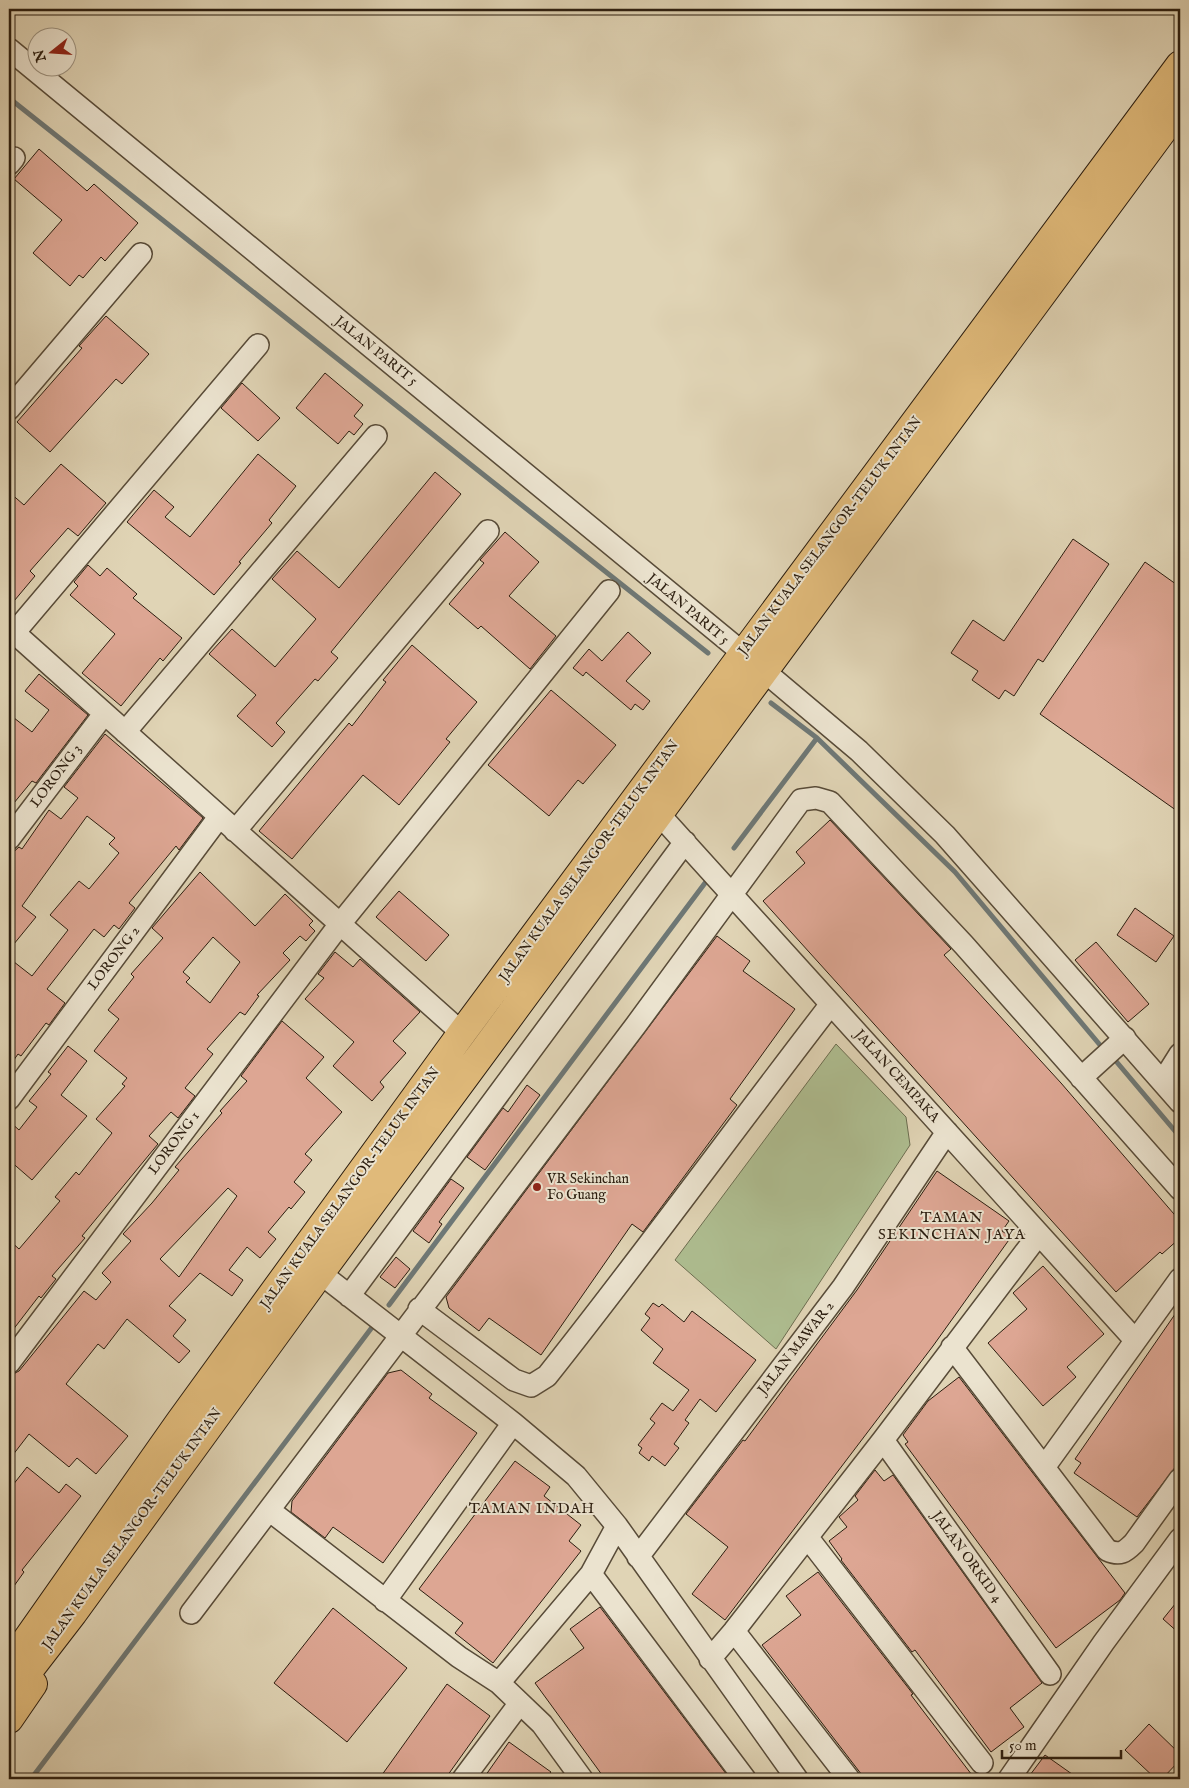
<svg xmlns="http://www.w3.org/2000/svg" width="1189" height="1788" viewBox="0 0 1189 1788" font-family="'IM FELL English',serif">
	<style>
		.green { fill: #aebd90; stroke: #6c6d50 }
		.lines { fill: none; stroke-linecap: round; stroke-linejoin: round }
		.stream { stroke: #6e7876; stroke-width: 5 }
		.building { fill: #dda693; stroke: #2b1d0f; fill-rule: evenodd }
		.minor-casing { stroke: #584b38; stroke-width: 24 }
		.highway-casing { stroke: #2b1d0f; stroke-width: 30 }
		.minor { stroke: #ebe3cf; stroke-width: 21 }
		.highway { stroke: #e0ba7a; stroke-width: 28 }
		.poi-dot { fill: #8f2418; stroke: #ebe3cf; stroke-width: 2 }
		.labels { text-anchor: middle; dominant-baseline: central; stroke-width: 4; stroke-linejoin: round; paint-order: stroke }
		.street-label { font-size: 14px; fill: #2b1d0f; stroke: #ebe3cf }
		.poi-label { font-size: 14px; fill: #2b1d0f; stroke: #ebe3cf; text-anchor: start }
		.neighbourhood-label { font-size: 15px; letter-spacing: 1px; fill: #2b1d0f; stroke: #ebe3cf }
	</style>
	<rect width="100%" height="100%" fill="#e0d4b5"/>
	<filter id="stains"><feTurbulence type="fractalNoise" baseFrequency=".004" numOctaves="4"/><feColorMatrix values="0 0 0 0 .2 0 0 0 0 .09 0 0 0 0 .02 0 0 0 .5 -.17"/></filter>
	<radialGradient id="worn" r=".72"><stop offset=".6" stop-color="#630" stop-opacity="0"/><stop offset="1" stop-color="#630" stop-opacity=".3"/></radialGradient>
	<!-- green -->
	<path class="green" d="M836,1044L906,1117L910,1145L776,1349L675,1260Z"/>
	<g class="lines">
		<!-- stream -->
		<path class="stream" d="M9,98L708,653
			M771,703L817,738L955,872L1100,1045
			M734,848L817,738
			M1115,1060L1180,1137
			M389,1305L708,879
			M31,1779L373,1326"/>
	</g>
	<!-- building -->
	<path class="building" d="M39,149L87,191L94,184L138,223L105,261L101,257L83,278L79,275L70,286L33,253L62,220L14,179Z
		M106,316L149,354L122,384L116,379L50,452L17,422L82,348L79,346Z
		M325,373L363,405L354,416L363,424L354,435L349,431L338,444L296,408Z
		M242,383L280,418L258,441L221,408Z
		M258,454L296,486L269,520L272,523L239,562L241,563L214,595L127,522L154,490L174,507L165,517L190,537Z
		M61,464L106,503L78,536L68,528L30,571L35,576L9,607V492L24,505Z
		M435,472L461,494L331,652L338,658L318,681L315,679L276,723L285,732L272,747L237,716L256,695L209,654L232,629L275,667L316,619L272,579L297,551L339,588Z
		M505,532L539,562L509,596L556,636L530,669L481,626L478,629L449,604L484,563L480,560Z
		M1073,539L1109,564L1043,662L1038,659L1014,696L1005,690L999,699L972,680L978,671L951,653L973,620L1004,641Z
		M1145,562L1180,587V813L1040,714Z
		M88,565L100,576L107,568L137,594L133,598L182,638L163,661L160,658L121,706L82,673L115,634L70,595L78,586L74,582Z
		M628,632L651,653L626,681L650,701L643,710L635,704L631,710L586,672L583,676L573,668L589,649L602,661Z
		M412,645L477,702L446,739L450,742L399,805L363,775L292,859L259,831L349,723L352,726L386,682L383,680Z
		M39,674L88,715L36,783L32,781L9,809V714L32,732L49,710L25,691Z
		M551,690L616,745L583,784L578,780L549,816L488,765Z
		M105,734L203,818L179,850L176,846L129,903L135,908L119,929L114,925L104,937L94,929L47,989L65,1003L49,1025L46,1023L21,1056L18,1054L9,1067V958L32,976L68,930L50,915L79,881L89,889L119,853L109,844L115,838L87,816L22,906L36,917L9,950V856L19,847L22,849L49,810L61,819L78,798L64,787Z
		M830,820L951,949L944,955L1061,1083L1180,1221V1238L1162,1254L1160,1252L1116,1292L763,901L805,863L796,852Z
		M200,872L255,926L285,894L313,921L309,925L315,931L306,941L300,936L283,953L290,960L257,995L259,996L245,1015L240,1012L207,1049L213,1054L185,1088L195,1096L178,1118L171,1112L149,1136L158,1144L82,1236L85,1238L52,1276L56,1279L41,1298L39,1296L9,1335V1240L19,1249L60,1201L55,1197L76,1172L79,1175L112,1133L96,1119L125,1086L122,1084L127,1078L94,1051L119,1019L108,1010L134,977L131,974L163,938L152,928ZM213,937L240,962L210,1003L186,982L190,978L183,972Z
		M399,891L449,935L426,961L376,917Z
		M1135,908L1174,936L1156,962L1117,935Z
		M717,936L750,961L743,971L795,1009L730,1099L737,1105L643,1232L632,1224L541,1355L489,1318L479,1331L449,1308L446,1297Z
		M1096,942L1149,1004L1128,1022L1075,960Z
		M335,952L353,967L360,959L420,1012L393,1041L406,1053L380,1082L384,1087L372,1101L333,1066L354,1042L305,999L324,978L318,974Z
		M282,1021L324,1057L306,1078L342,1112L305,1154L312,1160L294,1182L305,1192L291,1209L289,1207L268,1232L276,1239L260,1258L247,1247L229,1270L243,1280L232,1296L200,1273L169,1306L186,1320L173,1336L190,1351L179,1363L127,1319L104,1349L98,1344L66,1384L128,1436L96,1474L77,1458L69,1467L29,1434L9,1460V1376L19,1371L84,1291L96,1300L111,1282L102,1273L131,1241L123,1234L152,1203L179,1170L175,1167L222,1113L220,1111L247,1081L241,1076ZM228,1188L237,1196L179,1277L160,1259Z
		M68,1046L87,1061L61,1095L87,1116L32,1180L9,1160V1121L19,1130L37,1107L29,1101L51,1074L48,1072Z
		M527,1085L540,1095L485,1170L467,1157L503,1108L508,1112Z
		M937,1171L1009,1221L1002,1231L1011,1237L933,1346L725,1620L692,1594L728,1547L686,1514L743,1440L745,1441L857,1290Z
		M451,1179L464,1188L439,1222L442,1224L429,1243L413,1231Z
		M396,1257L410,1269L395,1288L380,1277Z
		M1043,1266L1104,1334L1067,1367L1076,1377L1043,1406L988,1343L1027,1309L1013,1293Z
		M653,1303L659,1307L662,1304L684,1322L692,1311L756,1360L716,1412L700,1399L685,1420L689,1423L674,1444L679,1448L665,1466L652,1456L649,1461L639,1453L642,1448L638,1445L655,1423L650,1419L662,1403L673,1411L689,1390L653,1363L663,1349L641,1330L650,1318L645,1314Z
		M1180,1307V1461L1137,1517L1074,1473L1081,1463L1075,1459Z
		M401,1370L432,1394L429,1398L477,1433L383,1563L333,1527L325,1538L291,1512L292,1501L388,1373Z
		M959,1377L1125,1593L1120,1600L1056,1648L905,1444L908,1442L903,1435L928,1401Z
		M515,1461L550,1487L544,1496L581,1525L569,1541L581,1551L493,1663L455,1633L463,1623L419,1589Z
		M27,1467L59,1493L66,1484L81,1496L22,1570L24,1572L9,1593V1490Z
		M875,1470L884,1481L893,1475L1042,1683L1010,1708L1024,1727L991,1752L915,1650L912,1652L841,1560L842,1559L829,1541L847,1527L839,1517L858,1500L855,1496Z
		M818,1572L913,1694L911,1695L975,1779H865L762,1645L801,1615L786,1596Z
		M1180,1598V1634L1163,1619Z
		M600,1607L730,1779H605L535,1683L584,1648L570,1629Z
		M333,1608L407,1668L347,1742L274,1683Z
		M447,1684L490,1716L445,1779H379Z
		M1149,1724L1180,1754V1760L1162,1779H1156L1125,1750Z
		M509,1742L551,1772L545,1779H483Z
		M1045,1755L1079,1779H1027Z"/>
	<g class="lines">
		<defs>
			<path id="minor" d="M9,49L743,653
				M9,164L14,158
				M9,409L141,254
				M9,628L462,1033
				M14,633L258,345
				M764,671L859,751L945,835L1180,1102
				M125,732L376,436
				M658,813L1135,1340
				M235,831L488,531
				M9,839L104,714
				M1081,1078L1125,1038
				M1163,1081L1180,1054
				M9,1099L219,817
				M320,1273L513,1423L576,1476L617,1526L797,1779
				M349,1296L685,842
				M419,1309L514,1380L531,1386L547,1376C644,1254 736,1127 831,1004
				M952,1347L1107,1550C1120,1556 1125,1552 1134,1543L1180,1479
				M9,1363L340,924L609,591
				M883,1440L1050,1674
				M1045,1466L1180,1279
				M269,1510L459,1657L499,1683L542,1724L582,1779
				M808,1538L982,1763
				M638,1557L843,1287L947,1132
				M591,1574L745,1779
				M385,1601L513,1423
				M191,1613L636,1025L801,800L816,798L830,802L964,945L1180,1189
				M734,1631L849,1779
				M710,1659L734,1631L883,1440L1039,1234
				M499,1683L591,1574L617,1526
				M463,1779L520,1703
				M1009,1779L1104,1642L1180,1539"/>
			<path id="highway" d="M9,1665L179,1423L462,1033L1180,65
				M9,1696L73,1613L320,1273L1180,107
				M9,1719L33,1684"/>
		</defs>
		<!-- minor casing -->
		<use href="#minor" class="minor-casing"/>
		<!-- highway casing -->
		<use href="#highway" class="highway-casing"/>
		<!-- minor -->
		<use href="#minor" class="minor"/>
		<!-- highway -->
		<use href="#highway" class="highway"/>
	</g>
	<!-- markers -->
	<circle class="poi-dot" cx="537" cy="1187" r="5"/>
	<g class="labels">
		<!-- street labels -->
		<g class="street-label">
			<text transform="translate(376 351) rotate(39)">JALAN PARIT 5</text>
			<text transform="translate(830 536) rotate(-53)">JALAN KUALA SELANGOR-TELUK INTAN</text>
			<text transform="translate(688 609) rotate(40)">JALAN PARIT 5</text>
			<text transform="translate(56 776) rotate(-53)">LORONG 3</text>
			<text transform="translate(589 861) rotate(-54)">JALAN KUALA SELANGOR-TELUK INTAN</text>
			<text transform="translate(114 958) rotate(-53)">LORONG 2</text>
			<text transform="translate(897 1076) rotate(48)">JALAN CEMPAKA</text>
			<text transform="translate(174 1143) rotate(-53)">LORONG 1</text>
			<text transform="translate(350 1188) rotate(-54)">JALAN KUALA SELANGOR-TELUK INTAN</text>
			<text transform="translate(796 1348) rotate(-52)">JALAN MAWAR 2</text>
			<text transform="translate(132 1529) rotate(-54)">JALAN KUALA SELANGOR-TELUK INTAN</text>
			<text transform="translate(967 1557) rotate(54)">JALAN ORKID 4</text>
		</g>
		<!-- poi labels -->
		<g class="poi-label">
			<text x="547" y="1179">VR Sekinchan<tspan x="547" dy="16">Fo Guang</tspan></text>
		</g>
		<!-- neighbourhood labels -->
		<g class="neighbourhood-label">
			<text x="952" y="1217">TAMAN<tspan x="952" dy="17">SEKINCHAN JAYA</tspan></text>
			<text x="532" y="1508">TAMAN INDAH</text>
		</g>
	</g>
	<!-- margin -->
	<rect width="1189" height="1788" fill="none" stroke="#e0d4b5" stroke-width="30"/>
	<rect x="10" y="10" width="1169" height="1768" fill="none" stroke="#2b1d0f" stroke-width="2.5"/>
	<rect x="15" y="15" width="1159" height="1758" fill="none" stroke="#2b1d0f"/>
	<!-- north arrow -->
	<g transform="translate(52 52) rotate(253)"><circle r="24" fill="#ebe3cf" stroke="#9e9482"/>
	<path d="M0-4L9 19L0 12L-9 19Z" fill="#8f2418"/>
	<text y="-8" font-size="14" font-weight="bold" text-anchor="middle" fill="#2b1d0f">N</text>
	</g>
	<!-- scale -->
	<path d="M1002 1750v8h119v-8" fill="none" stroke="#2b1d0f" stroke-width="2.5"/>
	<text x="1009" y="1750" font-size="15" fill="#2b1d0f" stroke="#ebe3cf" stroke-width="4" paint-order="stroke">50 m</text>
	<rect width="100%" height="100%" filter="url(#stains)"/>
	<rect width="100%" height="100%" fill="url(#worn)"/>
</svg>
